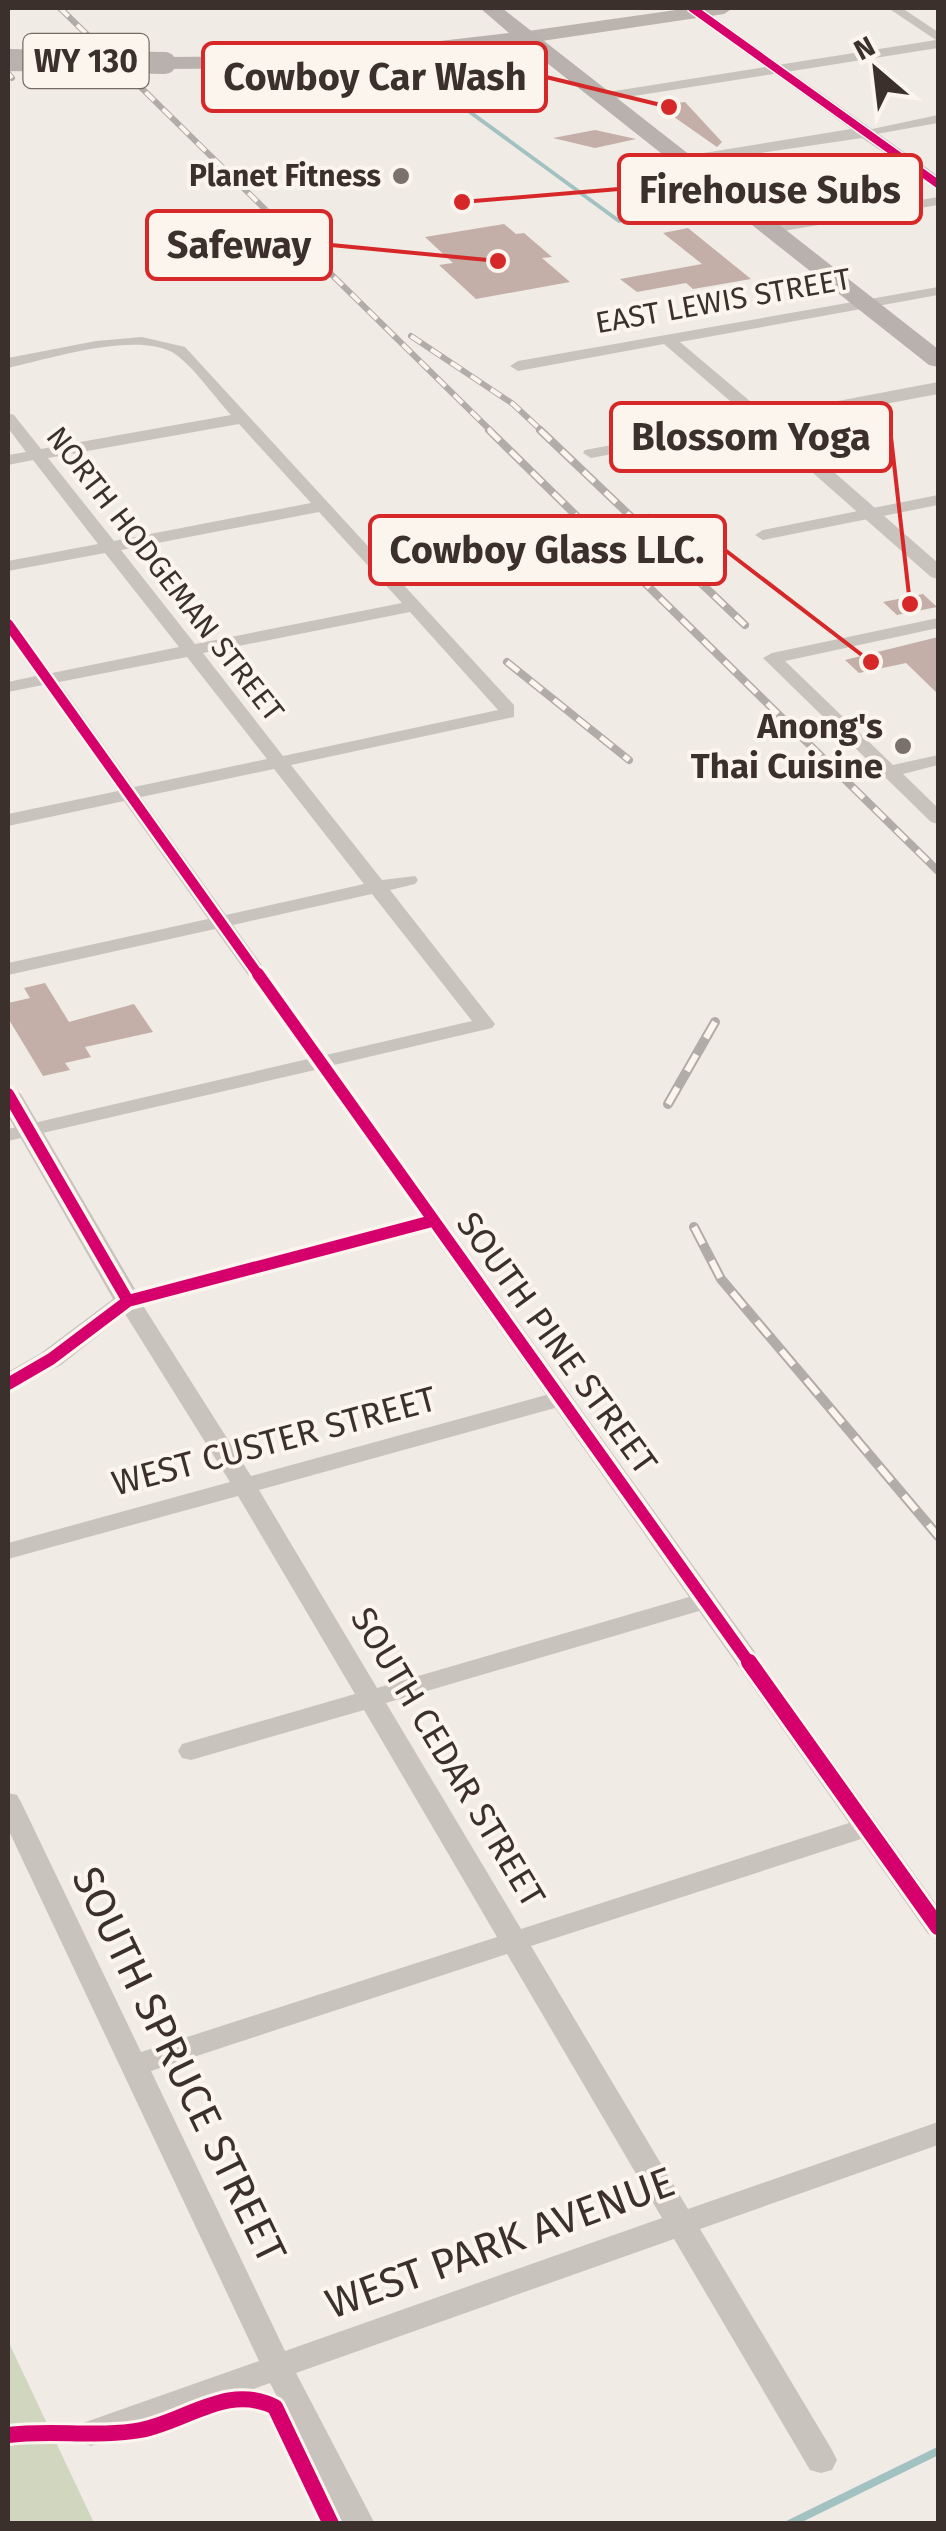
<svg xmlns="http://www.w3.org/2000/svg" width="946" height="2531" viewBox="0 0 946 2531" font-family="'Fira Sans',sans-serif">
	<style>
		.green { fill: #d1d6bf }
		.lines { fill: none; stroke-linecap: round; stroke-linejoin: round }
		.stream-far1 { stroke: #a1c2c1; stroke-width: 4 }
		.stream { stroke: #a1c2c1; stroke-width: 8 }
		.building { fill: #c3afa7 }
		.minor { fill: #c9c3be; fill-rule: evenodd }
		.tertiary { fill: #c9c3be; fill-rule: evenodd }
		.secondary { fill: #bab3ae; fill-rule: evenodd }
		.primary { fill: #b8b1ad; fill-rule: evenodd }
		.rail-far2-casing { stroke: #b1aca8; stroke-width: 6 }
		.rail-far1-casing { stroke: #b1aca8; stroke-width: 8 }
		.rail-casing { stroke: #b1aca8; stroke-width: 10 }
		.rail-far2 { stroke: #fbf5ee; stroke-width: 4; stroke-dasharray: 12; stroke-linecap: butt }
		.rail-far1 { stroke: #fbf5ee; stroke-width: 5; stroke-dasharray: 15; stroke-linecap: butt }
		.rail { stroke: #fbf5ee; stroke-width: 6; stroke-dasharray: 19; stroke-linecap: butt }
		.primary-bridge { stroke: #b8b1ad; stroke-width: 22 }
		.cycleway-far3-casing { stroke: #fbf5ee; stroke-width: 11 }
		.cycleway-far2-casing { stroke: #fbf5ee; stroke-width: 15 }
		.cycleway-far1-casing { stroke: #fbf5ee; stroke-width: 19 }
		.cycleway-casing { stroke: #fbf5ee; stroke-width: 22 }
		.cycleway-far3 { stroke: #d6006c; stroke-width: 8 }
		.cycleway-far2 { stroke: #d6006c; stroke-width: 10 }
		.cycleway-far1 { stroke: #d6006c; stroke-width: 12 }
		.cycleway { stroke: #d6006c; stroke-width: 16 }
		.poi-dot { fill: #7a716c; stroke: #fbf5ee; stroke-width: 4 }
		.labels { text-anchor: middle; dominant-baseline: central; stroke-width: 8; stroke-linejoin: round; paint-order: stroke }
		.far-poi-label { font-size: 30px; font-weight: bold; fill: #3b302b; stroke: #fbf5ee; text-anchor: end }
		.far-street-label { font-size: 30px; fill: #3b302b; stroke: #fbf5ee }
		.shield { fill: #fbf5ee; stroke: #756b66; stroke-width: 2.5 }
		.shield-label { font-size: 32px; font-weight: bold; fill: #3b302b }
		.poi-label { font-size: 35px; font-weight: bold; fill: #3b302b; stroke: #fbf5ee; text-anchor: end }
		.street-label { font-size: 35px; fill: #3b302b; stroke: #fbf5ee }
		.near-street-label { font-size: 42px; fill: #3b302b; stroke: #fbf5ee }
		.leader { fill: none; stroke: #d62828; stroke-width: 4 }
		.callout-dot { fill: #d62828; stroke: #fbf5ee; stroke-width: 4 }
		.callout { fill: #fbf5ee; stroke: #d62828; stroke-width: 4 }
		.callout-label { font-size: 38px; text-anchor: middle; font-weight: bold; fill: #3b302b }
	</style>
	<rect width="100%" height="100%" fill="#f0ebe5"/>
	<!-- green -->
	<path class="green" d="M8,2341L94,2523H8Z"/>
	<g class="lines">
		<!-- stream-far1 -->
		<path class="stream-far1" d="M463,107L619,221"/>
		<!-- stream -->
		<path class="stream" d="M789,2524L938,2451"/>
	</g>
	<!-- building -->
	<path class="building" d="M685,102L722,142L717,147L657,105Z
		M595,130L636,139L595,148L553,138Z
		M504,224L516,234L524,233L552,257L542,258L570,282L476,299L439,265L453,263L425,237Z
		M688,228L751,279L693,289L686,283L637,292L620,279L702,264L663,233Z
		M923,594L937,607L897,615L883,602Z
		M938,637V694L906,663L859,673L845,660Z
		M45,983L69,1022L134,1004L153,1032L85,1047L91,1057L65,1063L70,1070L43,1076L8,1018V1003L30,998L24,988Z"/>
	<g class="lines">
		<!-- minor -->
		<path class="minor" d="M888,8H902L938,32V48L602,101L595,97L602,93L936,40Z
			M938,115V123L865,136L858,132Z
			M938,197V205L771,233L764,229L771,225Z
			M938,287V295L680,342L770,418L772,421L764,426L591,458L583,453L585,450L751,419L664,344L518,371L510,366L518,361Z
			M142,337L185,347L514,705V717L291,765L382,880L415,876L418,880L415,884L390,890L495,1024L492,1028L334,1065L938,1907V1937L928,1934L861,1839L531,1946L688,2209L938,2122V2145L700,2229L832,2450L837,2460L832,2470L821,2473L810,2470L674,2239L296,2373L375,2524H342L270,2383L91,2446L80,2442L75,2433L80,2424L259,2361L8,1829V1793L17,1795L21,1802L141,2052L497,1937L364,1710L191,1760L182,1758L178,1751L182,1744L355,1694L238,1496L8,1559V1543L230,1482L117,1301L120,1296L420,1217L315,1070L8,1141V1129L308,1059L215,929L8,975V963L208,919L124,801L8,826V814L118,791L43,685L8,692V682L36,676L8,636V619L14,620L52,673L179,647L105,553L8,571V561L98,544L33,460L8,465V455L26,452L8,428V413L14,415L41,449L231,415C216,399 190,362 172,352C133,332 49,359 8,368V358L96,341ZM239,424L311,503L114,541L48,458ZM319,512L402,603L195,644L121,550ZM410,612L498,710L283,756L203,653ZM187,657L267,759L134,787L59,682ZM274,769L364,884L226,915L141,797ZM372,894L472,1021L326,1055L233,925ZM428,1229L546,1395L251,1476L142,1304ZM555,1408L689,1597L377,1688L259,1490ZM699,1611L849,1823L521,1929L386,1703ZM507,1954L662,2218L285,2351L151,2071Z
			M938,495V505L763,540L755,535L763,530Z
			M938,618V628L785,661L893,765L938,755V765L903,774L938,808V824L931,822L763,658L772,653Z"/>
		<!-- tertiary -->
		<path class="tertiary" d="M685,8H701L938,176V189L862,138L679,165V157L685,156L851,129Z
			M938,382V394L779,424L938,563V579L931,577L754,421L764,415Z
			M8,1086L21,1094L142,1301L61,1365L8,1393V1372L41,1353L113,1299L8,1116Z"/>
		<!-- secondary -->
		<path class="secondary" d="M690,8H733L724,14L528,43L519,37L528,31Z"/>
		<!-- primary -->
		<path class="primary" d="M480,8H502L938,349V367L929,365L523,44L310,68L165,69L155,63L165,57L310,56L509,33Z"/>
		<defs>
			<path id="rail-far2" d="M60,8L492,432
				M8,73L12,78
				M411,336L513,404L543,432"/>
			<path id="rail-far1" d="M489,430L938,871
				M540,430L745,625
				M649,518L673,534L719,578
				M507,662L629,760"/>
			<path id="rail" d="M668,1104L715,1022
				M694,1227L721,1279L938,1536"/>
		</defs>
		<!-- rail-far2 casing -->
		<use href="#rail-far2" class="rail-far2-casing"/>
		<!-- rail-far1 casing -->
		<use href="#rail-far1" class="rail-far1-casing"/>
		<!-- rail casing -->
		<use href="#rail" class="rail-casing"/>
		<!-- rail-far2 -->
		<use href="#rail-far2" class="rail-far2"/>
		<!-- rail-far1 -->
		<use href="#rail-far1" class="rail-far1"/>
		<!-- rail -->
		<use href="#rail" class="rail"/>
		<!-- primary-bridge -->
		<path class="primary-bridge" d="M8,60L165,63"/>
		<defs>
			<path id="cycleway-far3" d="M692,8L938,184"/>
			<path id="cycleway-far2" d="M8,624L260,977"/>
			<path id="cycleway-far1" d="M258,974L750,1664
				M8,1094L128,1301
				M8,1384L51,1359L128,1301L432,1221"/>
			<path id="cycleway" d="M749,1662L938,1927
				M8,2435C52,2429 97,2438 141,2430C187,2421 228,2383 275,2407L331,2524"/>
		</defs>
		<!-- cycleway-far3 casing -->
		<use href="#cycleway-far3" class="cycleway-far3-casing"/>
		<!-- cycleway-far2 casing -->
		<use href="#cycleway-far2" class="cycleway-far2-casing"/>
		<!-- cycleway-far1 casing -->
		<use href="#cycleway-far1" class="cycleway-far1-casing"/>
		<!-- cycleway casing -->
		<use href="#cycleway" class="cycleway-casing"/>
		<!-- cycleway-far3 -->
		<use href="#cycleway-far3" class="cycleway-far3"/>
		<!-- cycleway-far2 -->
		<use href="#cycleway-far2" class="cycleway-far2"/>
		<!-- cycleway-far1 -->
		<use href="#cycleway-far1" class="cycleway-far1"/>
		<!-- cycleway -->
		<use href="#cycleway" class="cycleway"/>
	</g>
	<!-- markers -->
	<g class="poi-dot">
		<circle cx="401" cy="176" r="10"/>
		<circle cx="903" cy="746" r="10"/>
	</g>
	<g class="labels">
		<!-- far-poi labels -->
		<g class="far-poi-label">
			<text x="381" y="176">Planet Fitness</text>
		</g>
		<!-- far-street labels -->
		<g class="far-street-label">
			<text transform="translate(723 301) rotate(-10)">EAST LEWIS STREET</text>
			<text transform="translate(165 574) rotate(52)">NORTH HODGEMAN STREET</text>
		</g>
		<!-- shield labels -->
		<rect class="shield" x="23.5" y="34" width="125" height="54" rx="8"/>
		<g class="shield-label">
			<text x="86" y="61">WY 130</text>
		</g>
		<!-- poi labels -->
		<g class="poi-label">
			<text x="883" y="726">Anong's<tspan x="883" dy="40">Thai Cuisine</tspan></text>
		</g>
		<!-- street labels -->
		<g class="street-label">
			<text transform="translate(557 1343) rotate(54)">SOUTH PINE STREET</text>
			<text transform="translate(274 1441) rotate(-15)">WEST CUSTER STREET</text>
			<text transform="translate(448 1757) rotate(59)">SOUTH CEDAR STREET</text>
		</g>
		<!-- near-street labels -->
		<g class="near-street-label">
			<text transform="translate(179 2065) rotate(64)">SOUTH SPRUCE STREET</text>
			<text transform="translate(500 2243) rotate(-20)">WEST PARK AVENUE</text>
		</g>
	</g>
	<!-- callouts -->
	<path class="leader" d="M669 107L546 77M462 202L619 189M498 261L331 245M910 604L891 437M871 662L725 550"/>
	<g class="callout-dot">
		<circle cx="669" cy="107" r="10"/>
		<circle cx="462" cy="202" r="10"/>
		<circle cx="498" cy="261" r="10"/>
		<circle cx="910" cy="604" r="10"/>
		<circle cx="871" cy="662" r="10"/>
	</g>
	<g class="callout">
		<rect x="203" y="43" width="343" height="68" rx="10"/>
		<rect x="619" y="155" width="302" height="68" rx="10"/>
		<rect x="147" y="211" width="184" height="68" rx="10"/>
		<rect x="611" y="403" width="280" height="68" rx="10"/>
		<rect x="370" y="516" width="355" height="68" rx="10"/>
	</g>
	<g class="callout-label">
		<text x="375" y="90">Cowboy Car Wash</text>
		<text x="770" y="203">Firehouse Subs</text>
		<text x="239" y="258">Safeway</text>
		<text x="751" y="450">Blossom Yoga</text>
		<text x="547" y="563">Cowboy Glass LLC.</text>
	</g>
	<!-- border -->
	<rect width="946" height="2531" fill="none" stroke="#3b302b" stroke-width="20"/>
	<!-- north arrow -->
	<g transform="translate(876 70) rotate(332)" stroke="#fbf5ee" stroke-width="8" paint-order="stroke">
	<path d="M0-8L18 38L0 25L-18 38Z" fill="#3b302b"/>
	<text y="-15" font-size="28" font-weight="bold" text-anchor="middle" fill="#3b302b">N</text>
	</g>
</svg>
